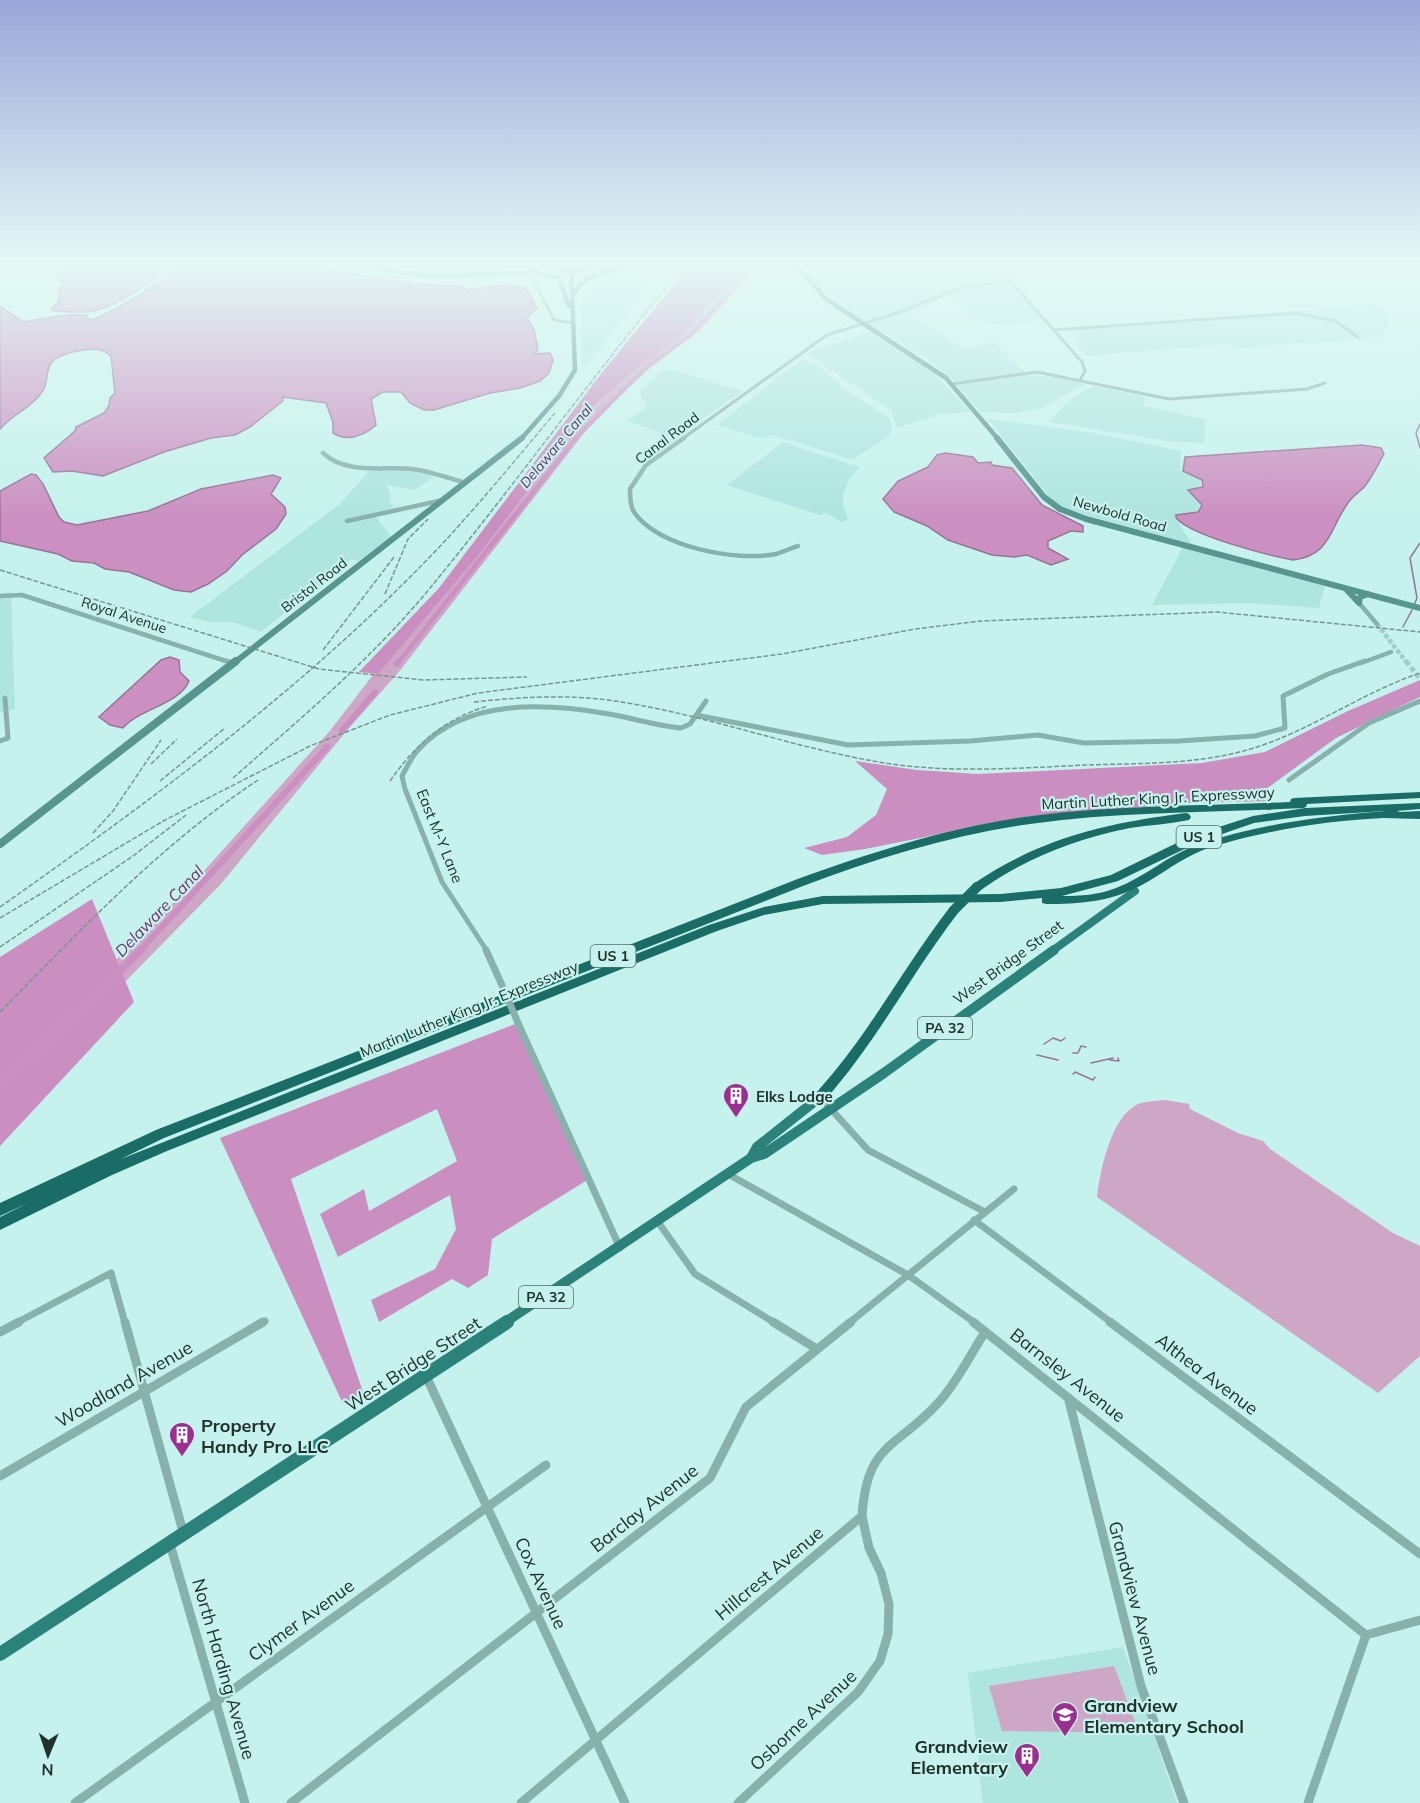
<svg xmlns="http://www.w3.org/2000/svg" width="1420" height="1803" viewBox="0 0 1420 1803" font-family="Mulish,sans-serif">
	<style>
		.built { fill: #afe5df }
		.green { fill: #cea7c7 }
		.forest { fill: #ca8fc0 }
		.water { fill: #cb90c1; stroke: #987495; stroke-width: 1.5 }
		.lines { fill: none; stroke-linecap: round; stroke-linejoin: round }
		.stream { stroke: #987495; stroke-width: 1.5 }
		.canal-far3 { stroke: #cb90c1; stroke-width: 4 }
		.canal-far2 { stroke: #cb90c1; stroke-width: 4.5 }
		.canal-far1 { stroke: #cb90c1; stroke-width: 6 }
		.canal { stroke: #cb90c1; stroke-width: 8 }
		.minor-tunnel-far1 { stroke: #a4cbc6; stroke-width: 4.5; stroke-dasharray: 4.5 2; stroke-linecap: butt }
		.minor-tunnel { stroke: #a4cbc6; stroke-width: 5; stroke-dasharray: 5 3; stroke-linecap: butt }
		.minor-far4 { stroke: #89b1ac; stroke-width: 3 }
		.minor-far3 { stroke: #89b1ac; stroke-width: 4.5 }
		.minor-far2 { stroke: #89b1ac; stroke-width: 5 }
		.minor-far1 { stroke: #89b1ac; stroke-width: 7 }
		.minor { stroke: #89b1ac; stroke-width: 9 }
		.secondary-far2 { stroke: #57958f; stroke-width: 4.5 }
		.secondary-far1 { stroke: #57958f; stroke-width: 6 }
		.secondary { stroke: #57958f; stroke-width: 8 }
		.primary-far2 { stroke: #2b827b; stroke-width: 8 }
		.primary-far1 { stroke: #2b827b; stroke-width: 10 }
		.primary { stroke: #2b827b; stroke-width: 14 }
		.motorway { fill: #1a6d67; fill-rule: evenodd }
		.rail { stroke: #769591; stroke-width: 1.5; stroke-dasharray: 5 2; stroke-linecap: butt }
		.minor-bridge { stroke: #89b1ac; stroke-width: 7 }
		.secondary-bridge { stroke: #57958f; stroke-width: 4.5 }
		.motorway-bridge { stroke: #1a6d67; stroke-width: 10 }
		.labels { text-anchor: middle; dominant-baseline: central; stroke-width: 4.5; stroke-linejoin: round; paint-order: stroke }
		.far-street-label { font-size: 14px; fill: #20312f; stroke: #c5f2ec }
		.far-water-label { font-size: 14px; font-style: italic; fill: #742e6b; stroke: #c5f2ec }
		.shield { fill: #c5f2ec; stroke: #526b68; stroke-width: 1.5 }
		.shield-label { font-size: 14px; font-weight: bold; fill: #20312f }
		.street-label { font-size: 15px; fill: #20312f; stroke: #c5f2ec }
		.poi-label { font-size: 15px; font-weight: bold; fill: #20312f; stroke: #c5f2ec; text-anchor: start }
		.water-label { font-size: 16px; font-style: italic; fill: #742e6b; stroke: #c5f2ec }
		.near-street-label { font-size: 18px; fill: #20312f; stroke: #c5f2ec }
		.near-poi-label { font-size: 18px; font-weight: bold; fill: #20312f; stroke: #c5f2ec; text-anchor: start }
	</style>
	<rect width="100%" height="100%" fill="#c5f2ec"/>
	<!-- built -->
	<path class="built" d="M857,265H988L999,278H1009L1048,321L1002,324L980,322L972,318L947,295L922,307L911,316L966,349L994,342L1027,375L1054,377L1086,384L1041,408L1017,413L980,412L952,379L931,362L845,309L808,278Z
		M626,276L642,278L639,297L592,358L582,367L581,299L593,286L610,278Z
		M1372,305L1383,309L1390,323L1382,337L1237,348L1232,344L1088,356L1078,346L1076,338L1077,330Z
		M871,331L929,368L970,412L940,414L896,428L892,411L806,353Z
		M802,359L818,366L848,392L889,418L892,427L889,436L852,460L787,439L771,435L760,438L717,425Z
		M671,369L742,391L675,438L627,421L647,407L639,392L661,371Z
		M1094,386L1146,397L1143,406L1205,419L1204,443L1169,441L1049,422L1074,396Z
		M988,419L1094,433L1181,451L1180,470L1200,480L1201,486L1198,488L1187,490L1201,504L1197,511L1176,514L1175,518L1192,544L1062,508L1051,499Z
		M783,442L860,467L849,479L843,495V504L848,519L842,522L826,513L820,515L727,485Z
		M370,470H411L434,476L415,490L386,485L391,494L389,500L394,508L373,513L391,537L358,561L352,559L261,632L232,622H209L190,617L341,503Z
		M1183,547L1325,585L1319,608L1249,603L1152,605Z
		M11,592L15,709L0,712V594Z
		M1123,1647L1177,1803H983L968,1673Z"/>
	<!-- green -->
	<path class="green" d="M760,265L697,333L650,368L595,419L398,673L349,728L220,885L120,987L0,1063L99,977L194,882L329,732L376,671L471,563L586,415L630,372L707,310L748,266Z
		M1165,1100L1189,1104L1190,1109L1238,1133L1263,1141L1270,1149L1393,1233L1420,1246V1356L1378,1393L1097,1197C1100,1171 1111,1116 1138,1104C1146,1101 1157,1101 1165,1100Z
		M1114,1666L1135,1722L1080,1732L1002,1731L989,1686Z"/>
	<!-- forest -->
	<path class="forest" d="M690,266L746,268L680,337L630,373L587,413L479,554L378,674L359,672L439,588L604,370Z
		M1420,680V697L1336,738L1262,792L1272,801L1190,803L1026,817L865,849L822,855L804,848L847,837L876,815L887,789L855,761L917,770L978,774L1202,763L1265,752L1348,711Z
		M92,899L134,1002L0,1146V957Z
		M518,1023L589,1179L492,1239L488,1275L468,1288L452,1279L379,1322L371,1300L435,1269L456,1229L450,1195L338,1257L320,1214L364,1189L369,1211L457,1161L437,1109L291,1179L364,1395L343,1404L220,1138Z"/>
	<!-- water -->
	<path class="water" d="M65,265H170C154,282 117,305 94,311C82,313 67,312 55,311L51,309L58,302L60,293L57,292L62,284L56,271Z
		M180,265H316L357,275L413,284L459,286L467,290L505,285L526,288L537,308L527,318L534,330L538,349L535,354L550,353L553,360L549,373L540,381L520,388L490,393L434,410H424L410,403L401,392H383L371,399L376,425C364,436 347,442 333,433V422L326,403L283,397V401L250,427L235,435L211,438L164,452L103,476L72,471L53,472L44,458L75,431L76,427L104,413L109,406L110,398L115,393L111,356C108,355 107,352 104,351C92,346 58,353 51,363C44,375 50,383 39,396C28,409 11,416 0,429V306L23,322L66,315H87L89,320C103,319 170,278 180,265Z
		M1362,445L1381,448L1384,454C1378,465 1372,477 1365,486C1360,492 1352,496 1348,503C1330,527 1331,556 1293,560C1267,555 1192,536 1176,518V515L1198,512L1202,505L1188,490L1203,487L1202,480L1183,471L1185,457Z
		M945,453L973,457L978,463L991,462L992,465L1012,468L1042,505L1083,526V532L1071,531L1048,541V548L1068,559L1051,565L1027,555L1014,557L992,555L948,540L927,526L894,512L883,499L898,481L928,467L937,455Z
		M31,474L36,475L43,484L59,517L64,522L77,525L148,511L201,489L273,475L281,478L271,494L285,507L286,514L276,529L242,555L227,571L208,584L191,592L174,590L129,572L105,569L94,563L72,561L58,554L0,541V491Z
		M170,657L179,660L180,672L189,681C180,704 139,709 123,728L110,725L99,717L161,660Z"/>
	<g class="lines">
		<!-- stream -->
		<path class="stream" d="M1420,424L1416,433L1420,448
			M1414,605L1417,598L1410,558L1420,543
			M1403,627L1412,610
			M1044,1044L1053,1038L1061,1041L1065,1038
			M1073,1053H1078L1081,1046L1086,1047
			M1037,1055L1058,1060
			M1110,1060L1119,1061L1118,1058
			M1091,1063L1113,1058
			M1073,1074L1075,1072L1093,1080L1095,1077"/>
		<!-- canal-far3 -->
		<path class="canal-far3" d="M575,439L642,371L690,335L755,265"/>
		<!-- canal-far2 -->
		<path class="canal-far2" d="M398,663L576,438"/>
		<!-- canal-far1 -->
		<path class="canal-far1" d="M397,664L399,661
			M342,731L375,692
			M140,951L327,747"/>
		<!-- canal -->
		<path class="canal" d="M0,1083L87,1004L141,950"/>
		<!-- minor-tunnel-far1 -->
		<path class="minor-tunnel-far1" d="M1377,624L1407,663"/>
		<!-- minor-tunnel -->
		<path class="minor-tunnel" d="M1406,661L1420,679"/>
		<!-- minor-far4 -->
		<path class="minor-far4" d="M399,265L435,269L533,266
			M996,265L1082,362L1085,371L1080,380
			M531,267L532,278L554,320L573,323
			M1053,330L1296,313L1335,321L1358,337
			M952,384L1037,372L1169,399L1307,389L1325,383
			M682,439L827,335L900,312L955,290L1007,280"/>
		<!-- minor-far3 -->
		<path class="minor-far3" d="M684,438L646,465L630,489C630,496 630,506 634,512C657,547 737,562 776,554C783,552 791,548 798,546
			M323,453C347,475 382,466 412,469C430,471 448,478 466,483
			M347,521L443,500
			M0,596L22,595L232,663
			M1359,603L1377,624
			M1361,663L1391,652"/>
		<!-- minor-far2 -->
		<path class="minor-far2" d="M227,661L233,663
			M696,715L848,745L970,741L1038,735L1084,743L1179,741L1255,736L1285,728L1283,696L1328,674L1365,661
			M0,741L8,738L5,698
			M1289,780L1369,723L1420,701
			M487,951L442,882L405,789L402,776C407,767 412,756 419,749C466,698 546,703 609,714C633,718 656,726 681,728L690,724L706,701"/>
		<!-- minor-far1 -->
		<path class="minor-far1" d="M486,950L501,983
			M518,1023L620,1248
			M820,1097L868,1150L985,1212
			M728,1174L908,1275L975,1323
			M974,1220L1112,1323
			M658,1222L695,1274L775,1323
			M16,1323L111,1273L125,1323
			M261,1323L265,1321
			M849,1323L1014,1189"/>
		<!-- minor -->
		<path class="minor" d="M125,1322L184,1535
			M773,1322L817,1349
			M973,1322L1366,1635
			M1110,1322L1420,1554
			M0,1332L19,1322
			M426,1376L625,1803
			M1068,1397L1141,1686L1184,1803
			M0,1476L263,1322
			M170,1544L245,1803
			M75,1803L546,1465
			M291,1803L710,1478L746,1407L851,1322
			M521,1803L862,1516C867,1441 896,1450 939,1402C958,1381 970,1355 985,1332
			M738,1803L858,1692L880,1661L888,1634L889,1604L881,1573L869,1548L862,1516
			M1308,1803L1366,1635L1420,1620"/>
		<!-- secondary-far2 -->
		<path class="secondary-far2" d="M355,265L428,276L525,273
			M784,265L800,271
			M796,265L826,299L946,378L998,439
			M797,266L837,265
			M574,270L607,268
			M536,273L558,277L569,306
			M573,295C587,267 629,268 656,265
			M521,439L559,396L575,370L571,265"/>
		<!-- secondary-far1 -->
		<path class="secondary-far1" d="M997,438L1044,497L1060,509L1086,519L1420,608
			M1347,590L1359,603L1360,597L1368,594
			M234,663L522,438"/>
		<!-- secondary -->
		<path class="secondary" d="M0,844L236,661"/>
		<!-- primary-far2 -->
		<path class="primary-far2" d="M1052,951L1135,891"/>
		<!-- primary-far1 -->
		<path class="primary-far1" d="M751,1158L757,1147L820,1097
			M504,1323L751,1158L764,1154L884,1073L1054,950"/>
		<!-- primary -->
		<path class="primary" d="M0,1654L507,1322"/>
		<!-- motorway -->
		<path class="motorway" d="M1420,792V798L1307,804L1306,807L1303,808C1212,813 1121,811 1030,824C952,835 877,858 803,886L164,1138L121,1159L709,925L764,907L823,896L1001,894L1061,888L1111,875L1191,836L1253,816L1305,808L1420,803V809L1397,811L1400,812L1420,811V819C1408,819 1395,818 1384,818C1329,820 1255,832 1203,850C1180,859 1161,875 1140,886C1110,902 1079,904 1046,904L1042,903V898L1001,902L823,904L764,915L717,931L167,1151L112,1175L0,1230V1217L28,1203L0,1216V1203L156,1130L795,880C872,852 950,827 1032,816C1117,805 1204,806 1290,802L1291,799L1294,798ZM1386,811C1322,816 1258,824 1197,845C1168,855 1145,877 1116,888C1099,895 1080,896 1062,896L1118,881L1199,842L1254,823L1305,816Z
			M1186,813L1189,814L1191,817L1189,820C1170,824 1149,825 1130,828C1075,839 1026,858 981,890L977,891L972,887L973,884C1041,838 1106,823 1186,813Z
			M954,906L958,907L959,910L958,913C911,974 876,1043 824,1101L820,1102L816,1101L814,1097L816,1093C868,1036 903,968 950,907Z"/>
		<!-- rail -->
		<path class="rail" d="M0,570L319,669L423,680L527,677
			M385,594L408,539L428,519
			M323,650L394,557
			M474,702C521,697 568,694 615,701C709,715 798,750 891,764C956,773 1021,768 1086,765C1144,763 1204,765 1260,746C1316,727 1364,692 1420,673
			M151,764L177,739
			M233,778C300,719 369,661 426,593C515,485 595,372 685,265
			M160,781L225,728
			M390,781C416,744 444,719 488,706
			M93,833L113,811L161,740
			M0,907C146,804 291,698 417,570C466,521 510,466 555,413
			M0,918L165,820L310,746L390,715L478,693L782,654L915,629L981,621L1217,612L1420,632
			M0,947L133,856L186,815
			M0,1012C82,929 160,845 258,780"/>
		<!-- minor-bridge -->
		<path class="minor-bridge" d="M501,983L518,1023"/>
		<!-- secondary-bridge -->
		<path class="secondary-bridge" d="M560,271L574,270
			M526,272L537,271"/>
		<!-- motorway-bridge -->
		<path class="motorway-bridge" d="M954,910L977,887"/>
	</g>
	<!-- sky -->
	<linearGradient id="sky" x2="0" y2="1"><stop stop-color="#9ca6d8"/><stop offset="0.51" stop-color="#e5f9f6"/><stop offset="1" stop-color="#e5f9f6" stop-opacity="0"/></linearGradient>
	<rect width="1420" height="517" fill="url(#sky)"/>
	<!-- icons -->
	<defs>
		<symbol id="building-pin" viewBox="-11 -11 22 30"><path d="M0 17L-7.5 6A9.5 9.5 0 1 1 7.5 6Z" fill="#9b2e8f" stroke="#c5f2ec"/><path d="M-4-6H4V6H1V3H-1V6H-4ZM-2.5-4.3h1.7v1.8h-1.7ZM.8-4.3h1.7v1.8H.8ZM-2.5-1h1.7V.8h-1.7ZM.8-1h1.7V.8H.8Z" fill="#fff"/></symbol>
		<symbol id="school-pin" viewBox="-11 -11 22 30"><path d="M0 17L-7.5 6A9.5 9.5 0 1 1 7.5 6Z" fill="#9b2e8f" stroke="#c5f2ec"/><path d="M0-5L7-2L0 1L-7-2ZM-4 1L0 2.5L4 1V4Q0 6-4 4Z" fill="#fff"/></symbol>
	</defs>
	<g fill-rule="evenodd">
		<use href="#building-pin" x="721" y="1081" width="30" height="40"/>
		<use href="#building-pin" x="167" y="1420" width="30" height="40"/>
		<use href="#school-pin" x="1050" y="1700" width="30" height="40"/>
		<use href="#building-pin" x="1012" y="1741" width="30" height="40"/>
	</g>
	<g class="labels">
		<!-- far-street labels -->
		<g class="far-street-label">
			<text transform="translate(667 438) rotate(-37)">Canal Road</text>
			<text transform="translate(1120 514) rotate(16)">Newbold Road</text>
			<text transform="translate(314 585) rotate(-38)">Bristol Road</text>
			<text transform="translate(124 615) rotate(18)">Royal Avenue</text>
		</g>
		<!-- far-water labels -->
		<g class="far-water-label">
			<text transform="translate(556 446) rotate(-50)">Delaware Canal</text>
		</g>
		<!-- shield labels -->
		<g class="shield">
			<rect x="1176.5" y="826" width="45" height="22" rx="4.5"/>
			<rect x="590.5" y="945" width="45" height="22" rx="4.5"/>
			<rect x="918" y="1017" width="54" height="22" rx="4.5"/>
			<rect x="519" y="1286" width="54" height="22" rx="4.5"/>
		</g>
		<g class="shield-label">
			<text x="1199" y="837">US 1</text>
			<text x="613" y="956">US 1</text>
			<text x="945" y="1028">PA 32</text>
			<text x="546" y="1297">PA 32</text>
		</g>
		<!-- street labels -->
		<g class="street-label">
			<text transform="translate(1158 798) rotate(-3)">Martin Luther King Jr. Expressway</text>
			<text transform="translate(440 836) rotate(68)">East M-Y Lane</text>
			<text transform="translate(1008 962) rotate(-36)">West Bridge Street</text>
			<text transform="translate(469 1009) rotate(-22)">Martin Luther King Jr. Expressway</text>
		</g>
		<!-- poi labels -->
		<g class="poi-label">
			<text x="756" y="1096">Elks Lodge</text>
		</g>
		<!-- water labels -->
		<g class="water-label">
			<text transform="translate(159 911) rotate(-46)">Delaware Canal</text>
		</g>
		<!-- near-street labels -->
		<g class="near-street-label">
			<text transform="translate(413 1364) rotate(-33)">West Bridge Street</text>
			<text transform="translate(1207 1374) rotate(37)">Althea Avenue</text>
			<text transform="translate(1068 1375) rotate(38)">Barnsley Avenue</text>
			<text transform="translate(124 1384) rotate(-30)">Woodland Avenue</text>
			<text transform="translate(644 1508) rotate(-38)">Barclay Avenue</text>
			<text transform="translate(769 1573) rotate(-40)">Hillcrest Avenue</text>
			<text transform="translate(541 1583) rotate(65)">Cox Avenue</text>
			<text transform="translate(1135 1598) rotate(75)">Grandview Avenue</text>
			<text transform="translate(301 1620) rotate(-36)">Clymer Avenue</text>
			<text transform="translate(224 1669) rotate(74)">North Harding Avenue</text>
			<text transform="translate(803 1720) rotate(-43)">Osborne Avenue</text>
		</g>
		<!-- near-poi labels -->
		<g class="near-poi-label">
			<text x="201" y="1425">Property<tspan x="201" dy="21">Handy Pro LLC</tspan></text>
			<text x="1084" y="1705">Grandview<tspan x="1084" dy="21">Elementary School</tspan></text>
			<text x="1008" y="1746" text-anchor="end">Grandview<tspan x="1008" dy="21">Elementary</tspan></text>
		</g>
	</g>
	<!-- north arrow -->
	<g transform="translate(48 1755) rotate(182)" stroke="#c5f2ec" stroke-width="4.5" paint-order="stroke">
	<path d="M0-4.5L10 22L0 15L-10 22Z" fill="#20312f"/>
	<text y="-9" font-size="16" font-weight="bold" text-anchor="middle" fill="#20312f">N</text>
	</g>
</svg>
